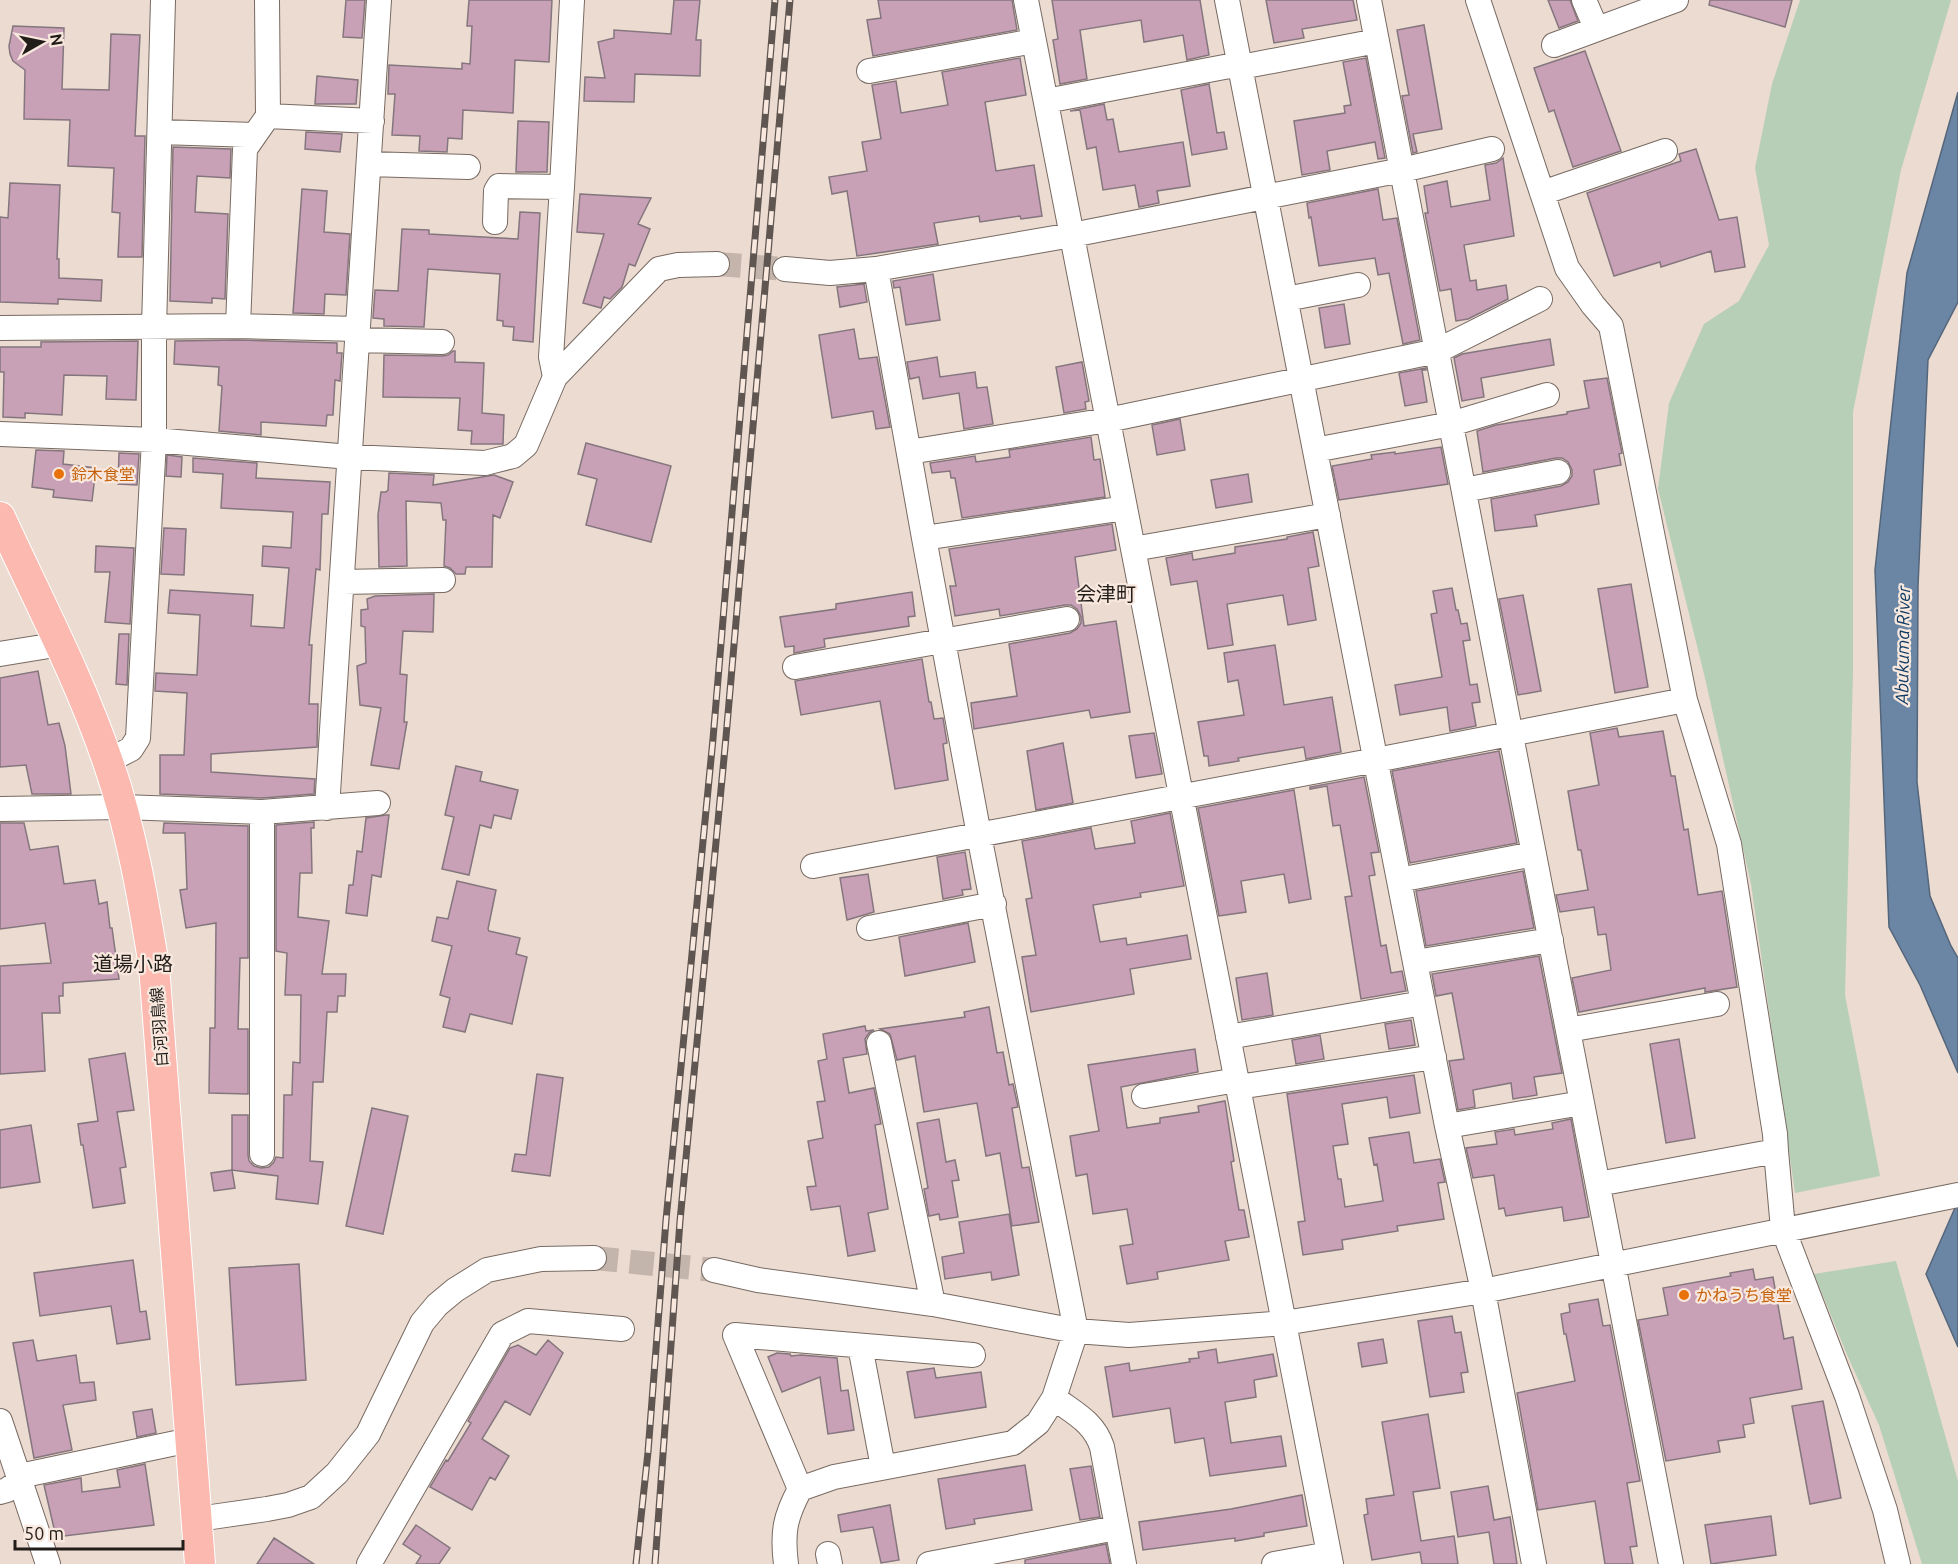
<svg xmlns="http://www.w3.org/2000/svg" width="1958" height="1564" viewBox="0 0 1958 1564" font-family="Ubuntu,'Noto Sans JP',sans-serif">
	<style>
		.green { fill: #b7cfb6 }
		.water { fill: #6b86a4; stroke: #55667b; stroke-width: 1.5 }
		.building { fill: #c8a1b7; stroke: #85767e; stroke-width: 1.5 }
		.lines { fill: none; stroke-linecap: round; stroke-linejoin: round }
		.minor-tunnel { stroke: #c3b5ac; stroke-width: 24; stroke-dasharray: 24 12; stroke-linecap: butt }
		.minor-casing { stroke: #786a62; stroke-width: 26 }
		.major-casing { stroke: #fff; stroke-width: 32 }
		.minor { stroke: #fff; stroke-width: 24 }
		.major { stroke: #fcb9af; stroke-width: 30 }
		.rail-casing { stroke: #5f5651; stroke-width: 7 }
		.rail { stroke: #f8e8de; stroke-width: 4.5; stroke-dasharray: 14; stroke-linecap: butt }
		.food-dot { fill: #e8710a; stroke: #f8e8de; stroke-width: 2 }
		.labels { text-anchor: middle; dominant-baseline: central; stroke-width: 4.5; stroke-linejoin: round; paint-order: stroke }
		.food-label { font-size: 16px; fill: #c56008; stroke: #f8e8de; text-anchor: start }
		.street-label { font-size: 16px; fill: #231d1a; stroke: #f8e8de }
		.water-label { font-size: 18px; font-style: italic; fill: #103c64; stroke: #f8e8de }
		.quarter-label { font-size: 20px; fill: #231d1a; stroke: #f8e8de }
	</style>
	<rect width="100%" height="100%" fill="#ebdbd1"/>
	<!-- green -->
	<path class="green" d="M1800,0H1951L1901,170L1853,412V671L1845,995L1880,1176L1795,1193L1751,884L1705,678L1658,489L1669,403L1704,324L1739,301L1769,245L1755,168L1772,84Z
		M1896,1261L1958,1481V1564H1922L1879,1425L1848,1357L1814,1274Z"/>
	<!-- water -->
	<path class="water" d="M1958,92V302L1928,360L1918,586L1917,782L1930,896L1951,946L1958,958V1073L1920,985L1889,927L1875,570L1907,273Z
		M1958,1201V1347L1926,1274Z"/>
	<!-- building -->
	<path class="building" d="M346,0H365L362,38L343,37Z
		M469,0H552L549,62L515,60L513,113L463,110L462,139L448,138L447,152L419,151L420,136L392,135L395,94H388L389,65L462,69V63L470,64L472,26H467Z
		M674,0H700L696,40H701L700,76L635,74L634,102L584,101L585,77L605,78L598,42L614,38V30L671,34Z
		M878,0H1012L1017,30L873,56L867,20L881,18Z
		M1052,0H1200L1209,55L1187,60L1183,35L1144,42L1141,20L1080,30L1087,79L1060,84L1053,40L1058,39Z
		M1266,0H1353L1357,20L1302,29L1304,38L1274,43Z
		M1548,0H1570L1578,21L1559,28Z
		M1710,0H1792L1785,27L1709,5Z
		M1424,25L1442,129L1413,134L1417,152L1413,153L1402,96L1409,95L1397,30Z
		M13,26L64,28L62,89L109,90L111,34L140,35L135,136H145L142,257H118L120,213L112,212L114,168L68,166L70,120L24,119L25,70L13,61L10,54L9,46Z
		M1585,51L1621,151L1573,167L1554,110L1549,112L1534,68Z
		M1020,58L1026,95L985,102L996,171L1034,165L1042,216L1021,219L1020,216L980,222L979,216L934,223L938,244L857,256L847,191L832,194L829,177L867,171L862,142L881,139L872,85L896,81L901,113L948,105L942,72Z
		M1366,58L1385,158L1378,159L1375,142L1327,151L1330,170L1302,175L1294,121L1345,113L1344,106L1351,105L1343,62Z
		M317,76L358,80L356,104H315Z
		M1209,84L1217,133L1224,132L1227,149L1192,155L1181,90Z
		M1104,104L1107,120L1113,119L1119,152L1183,142L1190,186L1157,191L1159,203L1139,207L1135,185L1103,190L1096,147L1087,149L1080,110L1070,111Z
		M518,121L549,122L547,172H516Z
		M306,132L342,134L340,152L305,149Z
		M173,147L231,149L230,178L197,176L195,212L228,214L225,299L212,298V303L170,301Z
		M1696,149L1719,220L1737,217L1745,267L1715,272L1711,251L1661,267L1660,262L1614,276L1587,193L1681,161L1679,154Z
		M1503,158L1514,236L1464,245L1470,281L1476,280L1477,290L1506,285L1508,299L1468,319L1456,321L1451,289L1440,291L1425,213H1428L1424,186L1447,181L1451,207L1490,200L1485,165L1496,163Z
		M10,183L60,185L57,259H59V278L102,280L101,301L58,299V304L0,302V217L8,218Z
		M302,189L327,191L324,232L350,234L346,295L325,294L324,314L293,313Z
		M1378,189L1383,220L1397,218L1420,340L1403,344L1389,273L1378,275L1375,258L1319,266L1311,217L1309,218L1307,203Z
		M580,194L651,198L638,224L650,229L635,266L629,264L622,287L610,299L604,297L601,308L583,303L604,234L577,232Z
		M520,212L540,213L533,342L513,340L514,327L503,326V321L497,320L500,274L428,269L424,327L384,326V319L373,318L375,290L398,291L402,229L429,230V234L518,239Z
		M933,274L940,320L906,325L900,287L894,288L893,281Z
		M864,284L867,302L840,307L837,287Z
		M1344,304L1350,344L1325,348L1319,308Z
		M854,329L859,359L877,357L890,427L876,429L873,411L832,418L819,335Z
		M1550,339L1554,365L1481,378L1484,397L1462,401L1454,358L1462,354Z
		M238,340L337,343V353H342L340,381L335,380L333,415H327L326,426L261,422V435L219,431L222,386L218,385L219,367L174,364L175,341Z
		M138,341L136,400L106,399L107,376L64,375L62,415L25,413V418L3,417L4,372H0V347H41V342Z
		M453,351H455V362L484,363L482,413L504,415L503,444H471L472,431L458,430L460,398L383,397L384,355L442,356L448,355Z
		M937,357L940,377L975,372L977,388L987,387L993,424L964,429L959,393L923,399L919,377L910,379L907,362Z
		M1082,362L1089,401L1085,402L1086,409L1064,413L1056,367Z
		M1426,368V370H1422L1427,402L1405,406L1399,373Z
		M1607,378L1622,453L1619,454L1621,465L1594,470L1599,504L1535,515L1537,526L1495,531L1491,499L1561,486L1568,482L1572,476V470L1568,462L1562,458H1556L1483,472L1477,431L1496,425L1567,414V412L1589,408L1584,381Z
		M1180,419L1185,450L1157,455L1152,425Z
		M1091,437L1094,460L1100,459L1105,497L962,518L955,478H951L950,471L932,473L930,463L975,456L976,462L1010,457L1009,450Z
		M586,443L671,466L651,542L586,525L597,479L578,474Z
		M1441,447L1448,484L1339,500L1332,466L1372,459L1371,455L1395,452V454Z
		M36,450L64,451L63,464L96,468L92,501L53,497L54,490L32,487Z
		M119,453L139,454L137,485L118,484Z
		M167,455L182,457L181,477L166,476Z
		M193,458L257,463L256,478L330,482L328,514H322L320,570L316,569L309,645H312L309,704H318L317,747L211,754V772L315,779L314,794L262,798L160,794V755H184L187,693L155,691L156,673L197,675L200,615L168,613L170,590L253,595L251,626L284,628L289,568L262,566L263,546L291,548L293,512L221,508L223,474L193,472Z
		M389,473L434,475L433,485L494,475L513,482L500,518L493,515L492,567H466L465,574H456L450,568L444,566L446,520H443L441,503L406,501L407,566L379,567L378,515L381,492H386L388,490Z
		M1248,474L1252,502L1216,508L1211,480Z
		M1112,524L1116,550L1075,557L1084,626L1116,621L1130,712L1091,718L1089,710L974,729L971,703L1017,696L1009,644L1070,633L1077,629L1081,623V617L1077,609L1071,605H1065L1000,616L999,609L955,616L950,586H956L949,549Z
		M164,528L186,529L184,575L161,574Z
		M1313,532L1319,566L1308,568L1316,620L1288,625L1283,595L1227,604L1233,645L1208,649L1197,581L1171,585L1166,558L1192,553L1193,560L1235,553V547L1287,539V537Z
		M96,546L134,548L130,624L105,622L110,572H95Z
		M1631,584L1648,687L1615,693L1598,589Z
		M1452,588L1456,610H1458L1461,624L1467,623L1470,640L1463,641L1470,685L1477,684L1480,702L1472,703L1476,726L1450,731L1447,707L1400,715L1395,685L1442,677L1431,614L1437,613L1433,591Z
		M912,592L915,616L908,617L909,626L824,639L825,647L794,653V646L785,647L780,617L836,609V604Z
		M434,594L433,632L403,631L400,674L407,675L404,722H407L399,769L371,765L381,708L360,705L357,666L366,663L365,627L361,626V610L368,609L367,599L375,596Z
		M1523,595L1541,691L1518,695L1499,599Z
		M119,634H129L127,685L116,684Z
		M1275,645L1284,705L1332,697L1341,752L1306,759L1304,747L1238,758L1239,761L1209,766L1208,756H1204L1198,722L1244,715L1238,680L1228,682L1224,653Z
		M922,659L929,702H931L934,719L943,718L947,743L943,744L948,780L895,789L880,701L801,715L795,681Z
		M38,671L48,725L59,723L65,746L71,794H32L26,765L0,767V678Z
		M1617,728L1619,737L1663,731L1671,776H1675L1684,830L1688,829L1698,895L1722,891L1737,987L1705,992V988L1579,1012L1572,978L1611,970L1606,934L1598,935L1594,907L1560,912L1556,895L1588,890L1581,850H1578L1568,791L1599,785L1590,733Z
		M1154,733L1162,774L1136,778L1129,736Z
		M1063,743L1073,803L1036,810L1027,751Z
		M1499,751L1517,843L1410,863L1392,771Z
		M456,766L482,772L480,781L518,790L511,819L494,815L491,828L480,825L469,875L442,869L454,817L445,815Z
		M1364,777L1379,852L1371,853L1375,875L1369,876L1381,946L1386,945L1391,973L1402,971L1406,991L1361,999L1345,897L1352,896L1340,825L1333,826L1327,786L1310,789V787Z
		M1294,790L1311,899L1289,903L1284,874L1241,881L1246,912L1219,916L1198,808Z
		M1170,813L1184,886L1140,893L1141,897L1093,905L1100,942L1126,938L1127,945L1187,935L1191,959L1130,969L1134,994L1031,1012L1022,957L1036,955L1026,899L1032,898L1022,841L1091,828L1095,849L1135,843L1131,821Z
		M386,815H389L381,877L372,875L367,916L346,913L349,885H353L357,851L362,852L366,818Z
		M314,822V828H311L312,873H300L298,917L329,921L322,974H346L345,996H338L337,1012H327L323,1082H313L310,1161L323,1162L318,1204L276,1199L278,1176L232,1170L235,1188L214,1191L211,1173L232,1170V1115H248V1155L249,1161L254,1166L261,1168L269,1167L274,1162L276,1157L283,1158L284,1095H292L293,1062L300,1063L301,995H285L287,953L276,951V825Z
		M0,823H24L30,850L58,846L64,884L95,880L99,904L107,902L110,928H112L119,979L63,983V996H59L60,1013H42L45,1071L0,1074V966L51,963L45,923L0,929Z
		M164,823L248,826V958H240L238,1029H248V1094L209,1093L210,1028H215L216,923L186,928L180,890L187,889L185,833H163Z
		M965,852L971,889L962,890L963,895L943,899L937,857Z
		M1523,871L1534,928L1426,946L1416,891Z
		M868,874L874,912L847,920L840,878Z
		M457,881L496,890L488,929L489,931L520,938L516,954L527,957L512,1024L470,1014L465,1032L443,1027L450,998L440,995L452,946L432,941L437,917L448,919Z
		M968,923L975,962L905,976L899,937Z
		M1539,956L1562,1073L1534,1077L1537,1095L1513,1099L1511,1083L1473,1090L1475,1107L1458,1110L1449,1061L1464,1059L1452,993L1436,996L1432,974Z
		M1267,973L1273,1015L1242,1020L1236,978Z
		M989,1007L997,1053L1003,1052L1009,1085L1013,1084L1018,1107L1012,1108L1022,1168L1029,1167L1039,1222L1012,1226L1000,1153L986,1156L977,1103L924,1112L915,1056L897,1060L890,1034L880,1029L965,1017L964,1012Z
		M1411,1020L1415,1045L1389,1049L1385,1024Z
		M865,1026L866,1031L874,1030L869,1033L865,1039L867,1054L843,1058L849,1093L874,1088L881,1124L875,1125L888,1209L868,1213L875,1251L848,1256L840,1206L811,1210L807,1187L816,1186L808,1141L823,1138L817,1102L825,1101L818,1061L827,1059L823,1034Z
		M1320,1035L1324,1059L1296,1064L1292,1040Z
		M1679,1039L1695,1138L1666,1143L1650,1044Z
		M1195,1049L1198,1072L1121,1087L1127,1128L1160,1123V1118L1199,1112L1198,1106L1225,1101L1234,1161L1231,1162L1239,1210H1244L1249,1237L1225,1241L1229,1260L1157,1272L1158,1279L1127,1284L1120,1246L1133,1244L1127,1209L1093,1214L1087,1174L1076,1176L1070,1136L1099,1131L1088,1065Z
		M125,1053L134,1110L117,1112L126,1167L120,1168L125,1203L93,1208L83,1145H81L78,1124L98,1121L89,1059Z
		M537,1074L563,1078L550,1176L512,1171L515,1154L526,1155Z
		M1414,1075L1420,1113L1390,1118L1387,1097L1342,1104L1348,1144L1333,1146L1338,1179H1341L1345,1207L1383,1201L1377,1164L1374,1165L1369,1138L1409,1132L1414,1163L1440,1159L1445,1182L1438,1183L1444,1219L1397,1226L1398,1231L1342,1240L1343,1249L1303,1255L1298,1222L1305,1221L1287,1094Z
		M372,1108L408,1116L383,1234L346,1226Z
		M939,1119L946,1162L955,1160L959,1180L952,1181L958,1217L940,1220L939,1214L929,1216L924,1189L928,1188L917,1123Z
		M1571,1119L1589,1217L1564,1221L1562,1207L1506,1216L1504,1208L1499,1209L1494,1175L1473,1178L1466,1148L1497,1144L1495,1132L1514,1129L1515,1135L1553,1129L1552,1123Z
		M31,1125L40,1182L0,1188V1130Z
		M1009,1214L1019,1275L992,1280L991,1272L945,1279L942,1257L964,1253L959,1222Z
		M133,1260L140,1312L146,1311L150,1339L117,1344L111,1306L40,1316L34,1273Z
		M299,1264L306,1380L236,1385L229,1268Z
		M1753,1269L1755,1280L1773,1277L1784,1339L1793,1337L1802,1389L1750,1398L1754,1423L1743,1425L1745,1437L1718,1441L1720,1452L1666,1461L1638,1320L1668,1315L1663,1288L1731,1276L1730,1273Z
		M1598,1299L1603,1326L1610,1325L1640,1481L1627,1483L1637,1546L1630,1547L1633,1564H1605L1595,1501L1538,1510L1517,1393L1575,1381L1566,1334H1564L1561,1314L1570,1312L1569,1304Z
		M1452,1316L1455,1333L1461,1332L1468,1372L1461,1373L1464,1392L1430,1397L1418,1321Z
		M1383,1339L1387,1363L1362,1367L1358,1343Z
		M33,1340L37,1361L76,1355L80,1383L94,1382L96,1400L63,1405L72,1450L34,1458L13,1343Z
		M548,1340L563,1353L530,1415L505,1401L482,1439L509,1456L495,1480L490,1477L472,1510L430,1487L446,1460L448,1461L471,1423L468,1421L510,1348L518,1345L536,1355Z
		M1216,1349L1218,1363L1273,1354L1277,1376L1254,1380L1256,1397L1225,1402L1231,1443L1281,1436L1286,1466L1210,1476L1204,1438L1175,1443L1170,1408L1113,1417L1105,1367L1129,1363L1130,1371L1190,1362L1189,1359L1199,1358L1198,1352Z
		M777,1353L790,1354L791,1356L801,1355L837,1358L841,1391L848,1390L854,1430L828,1434L820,1377L782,1392L768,1357Z
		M934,1368L936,1378L981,1372L986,1407L915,1418L907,1372Z
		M1823,1401L1841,1498L1810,1504L1792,1406Z
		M152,1409L156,1433L137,1437L133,1412Z
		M1428,1414L1440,1488L1413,1492L1421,1541L1454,1536L1458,1564H1422L1420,1552L1372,1560L1364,1515L1368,1514L1366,1499L1394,1495L1382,1422Z
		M145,1464L154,1525L56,1537L44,1485L81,1478L82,1492L120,1487L117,1470Z
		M1025,1465L1032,1510L974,1519L975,1524L946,1529L938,1479Z
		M1091,1466L1100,1517L1080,1520L1070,1469Z
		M1488,1486L1494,1520L1510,1517L1517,1564H1494L1489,1532L1458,1537L1451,1492Z
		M1302,1495L1307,1526L1264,1533V1536L1235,1541V1538L1143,1550L1139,1522L1231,1509Z
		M890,1505L899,1560L881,1563L873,1527L841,1532L838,1515Z
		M1771,1516L1776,1555L1711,1564L1705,1525Z
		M416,1525L450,1548L439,1564H416L421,1556L403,1544Z
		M274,1538L314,1564H257Z
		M1106,1544L1110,1564H1025V1560Z"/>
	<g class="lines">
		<!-- minor-tunnel -->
		<path class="minor-tunnel" d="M717,264L785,269
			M594,1258L714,1270"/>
		<defs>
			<path id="minor" d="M1026,0L1331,1564
				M1227,0L1447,1126L1483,1291L1534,1564
				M1369,0L1671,1564
				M1478,0L1567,268L1593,305L1611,326L1685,700L1729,844L1775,1134L1776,1151L1598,1184
				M1584,0L1596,28
				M1554,45L1676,0
				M1241,67L1377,41
				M869,71L1034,41
				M1046,101L1240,64
				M268,116L372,121
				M160,132L254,135
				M369,164L468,167
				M1542,193L1665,151
				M495,222L496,191L499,186L562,187
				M785,269L830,273L876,269L1072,235L1402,170L1492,149
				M1286,299L1358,285
				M238,326L245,149L268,116L267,0
				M0,328L238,326L358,329
				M357,340L442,342
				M555,377L551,357L562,187L572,0
				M0,434L154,440L350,457L485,463L513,456L526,445L555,377L659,269L678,265L717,264
				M1315,450L1451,424L1547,395
				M909,452L1108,420L1437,351L1540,299
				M1464,490L1558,472
				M924,538L1125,508
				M1133,549L1328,515
				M342,582L443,580
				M0,654L61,644
				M795,667L1067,619
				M108,761L131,749L138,738L154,440V328L163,0
				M327,808L379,0
				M0,809L122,807L262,812L378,803
				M262,812V1154
				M813,866L1376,760L1685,700
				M1399,880L1534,854
				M869,928L994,904
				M1415,962L1551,940
				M1568,1030L1717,1004
				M1228,1037L1423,1003
				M879,1043L933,1304
				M1238,1087L1434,1057
				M1144,1096L1237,1080
				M1447,1126L1582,1103
				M1776,1151L1783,1229L1847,1396L1885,1510L1898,1564
				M714,1270L758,1280L933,1304L1076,1331L1129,1335L1284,1323L1483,1291L1958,1195
				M860,1346L883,1467
				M1054,1398C1074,1413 1094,1422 1102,1447L1124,1564
				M0,1421L48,1564
				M800,1489L735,1335L973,1355
				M0,1492L7,1490L29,1474L190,1440
				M198,1519L267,1509L288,1505L311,1497L337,1473L368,1434L422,1323L437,1305L455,1290L487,1270L541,1259L594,1258
				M828,1554L830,1564
				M369,1564L502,1334L528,1321L622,1329
				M786,1564C782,1532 785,1517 800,1489L834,1477L1013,1443L1038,1423L1054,1398L1076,1331L979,835L924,538L876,269
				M929,1564L1116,1528
				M1274,1564L1329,1554"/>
			<path id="major" d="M0,517C37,598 79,677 108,762C131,828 143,898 154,966L200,1564"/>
		</defs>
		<!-- minor casing -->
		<use href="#minor" class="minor-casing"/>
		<!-- major casing -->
		<use href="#major" class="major-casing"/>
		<!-- minor -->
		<use href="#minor" class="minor"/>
		<!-- major -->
		<use href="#major" class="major"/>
		<defs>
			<path id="rail" d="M636,1564L648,1452L666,1220L713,739L775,0
				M655,1564L680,1221L726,737L790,0"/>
		</defs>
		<!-- rail casing -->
		<use href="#rail" class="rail-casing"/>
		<!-- rail -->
		<use href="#rail" class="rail"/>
	</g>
	<!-- markers -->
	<g class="food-dot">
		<circle cx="59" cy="474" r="6"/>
		<circle cx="1684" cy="1295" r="6"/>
	</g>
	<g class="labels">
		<!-- food labels -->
		<g class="food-label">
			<text x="71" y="474">鈴木食堂</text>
			<text x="1696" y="1295">かねうち食堂</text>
		</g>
		<!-- street labels -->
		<g class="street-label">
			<text transform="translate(159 1027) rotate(-94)">白河羽鳥線</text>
		</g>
		<!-- water labels -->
		<g class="water-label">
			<text transform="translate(1902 645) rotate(-89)">Abukuma River</text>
		</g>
		<!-- quarter labels -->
		<g class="quarter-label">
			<text x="1106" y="593">会津町</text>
			<text x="133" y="963">道場小路</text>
		</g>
	</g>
	<!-- north arrow -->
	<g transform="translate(42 42) rotate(81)" stroke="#f8e8de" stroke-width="4.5" paint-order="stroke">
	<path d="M0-4.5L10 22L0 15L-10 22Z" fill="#231d1a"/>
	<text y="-9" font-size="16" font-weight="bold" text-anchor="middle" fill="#231d1a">N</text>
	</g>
	<!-- scale -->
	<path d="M15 1540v9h168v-9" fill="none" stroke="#231d1a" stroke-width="3"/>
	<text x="24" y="1540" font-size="18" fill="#231d1a" stroke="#f8e8de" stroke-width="4.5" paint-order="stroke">50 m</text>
</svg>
